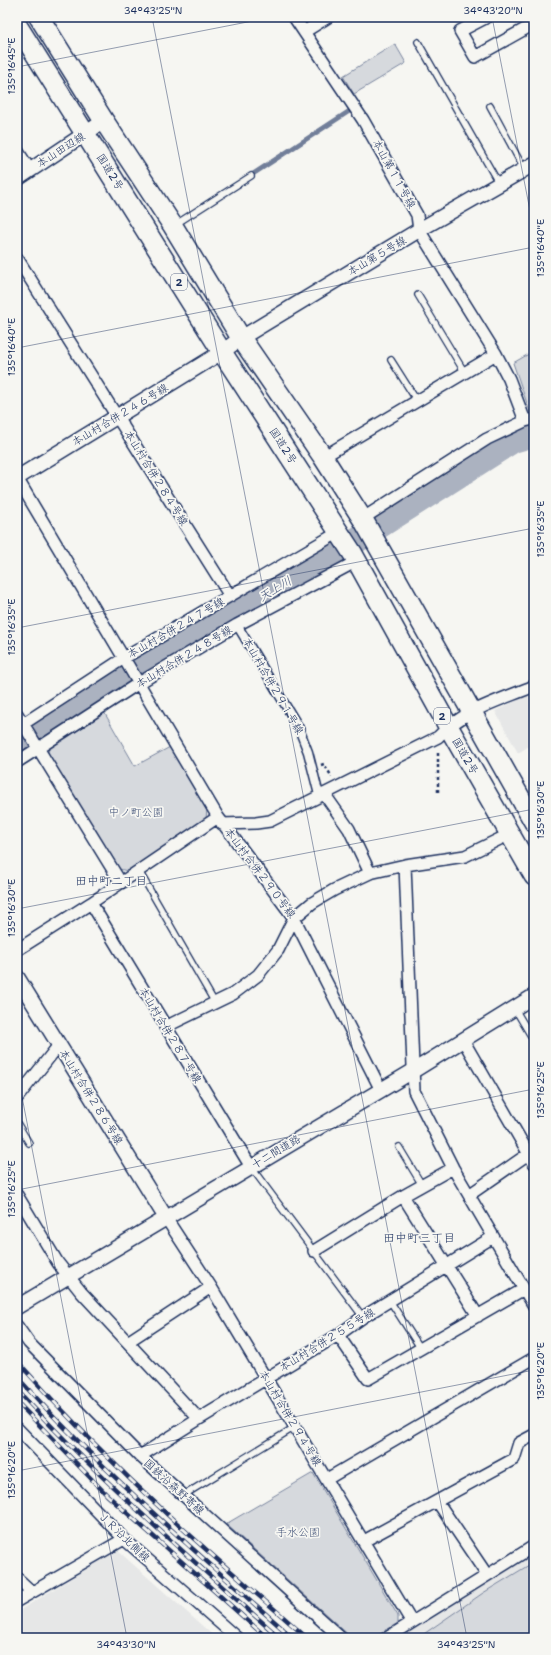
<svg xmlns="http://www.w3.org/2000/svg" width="551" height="1655" viewBox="0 0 551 1655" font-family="'Shantell Sans','Klee One',sans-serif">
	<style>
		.built { fill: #e6e7e7 }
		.green { fill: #d6d9dd; stroke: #78849e }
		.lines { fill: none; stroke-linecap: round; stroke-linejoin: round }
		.stream { stroke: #717e99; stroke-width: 4.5 }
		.river { stroke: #abb2c0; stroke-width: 26 }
		.service-casing { stroke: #1b2f5e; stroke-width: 8 }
		.pedestrian-casing { stroke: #1b2f5e; stroke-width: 11 }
		.minor-casing { stroke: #1b2f5e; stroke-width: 14 }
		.tertiary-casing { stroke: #1b2f5e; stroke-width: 17 }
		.trunk-casing { stroke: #1b2f5e; stroke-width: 22 }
		.path { stroke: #1b2f5e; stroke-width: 2.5; stroke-dasharray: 3 3; stroke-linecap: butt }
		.service { stroke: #f6f6f2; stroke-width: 5.5 }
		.pedestrian { stroke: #f6f6f2; stroke-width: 8 }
		.minor { stroke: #f6f6f2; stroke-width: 11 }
		.tertiary { stroke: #f6f6f2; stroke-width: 14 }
		.trunk { stroke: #f6f6f2; stroke-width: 19 }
		.rail-casing { stroke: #1b2f5e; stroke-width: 4.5 }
		.rail { stroke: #f6f6f2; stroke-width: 3; stroke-dasharray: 9; stroke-linecap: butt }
		.ticks { fill: none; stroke: #1b2f5e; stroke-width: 1; stroke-opacity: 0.45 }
		.labels { text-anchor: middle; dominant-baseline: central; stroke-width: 3.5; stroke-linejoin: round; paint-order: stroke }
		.shield { fill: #f6f6f2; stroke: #5d6b8a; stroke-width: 1 }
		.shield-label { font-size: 10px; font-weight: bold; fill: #1b2f5e }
		.street-label { font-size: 11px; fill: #1b2f5e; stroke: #f6f6f2 }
		.park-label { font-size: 11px; fill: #405177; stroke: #f6f6f2 }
		.water-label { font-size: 12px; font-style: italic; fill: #46567b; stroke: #f6f6f2 }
		.neighbourhood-label { font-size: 12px; fill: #1b2f5e; stroke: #f6f6f2 }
		.neatline { fill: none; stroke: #1b2f5e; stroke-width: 1.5 }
		.ticks-label { font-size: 10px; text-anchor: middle; fill: #1b2f5e }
	</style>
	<rect width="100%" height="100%" fill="#f6f6f2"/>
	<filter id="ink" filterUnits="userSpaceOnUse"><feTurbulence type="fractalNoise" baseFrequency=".025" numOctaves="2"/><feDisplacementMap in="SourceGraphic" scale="8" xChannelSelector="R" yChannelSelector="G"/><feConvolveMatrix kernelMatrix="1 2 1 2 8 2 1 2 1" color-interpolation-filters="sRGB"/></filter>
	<g filter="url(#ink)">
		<!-- built -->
		<path class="built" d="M534,692V743L518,753L495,711Z
			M117,1550L216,1638H17V1612Z
			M534,1553V1638H397Z"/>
		<!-- green -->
		<path class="green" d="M395,44L406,63L354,94L343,76Z
			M534,351V412H530L513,363Z
			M104,712L135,766L170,747L207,810L206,818L128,871L119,869L48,753L49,746Z
			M313,1473L398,1616V1623L373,1638H352L226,1524Z
			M534,1562V1638H418L483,1593Z"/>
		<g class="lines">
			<!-- stream -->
			<path class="stream" d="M253,174L351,110"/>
			<!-- river -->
			<path class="river" d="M17,747L119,682L338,552L513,440L534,434"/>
			<defs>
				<path id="service" d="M418,42L499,184
					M490,106L524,169
					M176,224L251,176
					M418,295L465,373
					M391,360L417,401
					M139,871L215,1003
					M515,1009L534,1041
					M17,1123L29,1143
					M399,1147L422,1185
					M251,1167L363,1317
					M390,1301L421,1349
					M184,1495L295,1427"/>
				<path id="pedestrian" d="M237,625L298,726L308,752L318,791L325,795"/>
				<path id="minor" d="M294,17L363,120L417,215L419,230L496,354L509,379L525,421
					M487,17L460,31L475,57L534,24
					M304,32L328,17
					M17,150L30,170
					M17,258L230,596
					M323,457L496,354
					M17,478L218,817L294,918L381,1090
					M362,519L487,439L525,421L534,419
					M17,714L121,883
					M17,728L124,658L339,532
					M17,762L139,683L237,625L357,561
					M325,795L349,829L370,873
					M222,824L256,823L270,821L438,737C463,710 501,700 534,686
					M405,865L414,1091L453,1168L534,1306
					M91,903L251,1167
					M17,950L91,903L218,817
					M165,1027L233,994L258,975L278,950L294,918L312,903L334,890L370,873L405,865L465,856L510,834
					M463,1040L534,1163
					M17,1098L59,1045
					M17,1195L58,1263L81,1292L199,1419
					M469,1195L534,1150
					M403,1196L478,1316
					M166,1218L211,1287L411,1621
					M314,1251L403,1196L453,1168
					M17,1326L29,1343L140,1456L341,1638
					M338,1335L368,1379L524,1289
					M129,1341L211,1287
					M17,1428L124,1539L237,1638
					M140,1456L199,1419L338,1335L363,1317L493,1237
					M327,1479L534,1358
					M437,1501L487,1575
					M364,1541L514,1459L519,1443L534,1435
					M17,1578L32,1592
					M17,1601L124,1539
					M387,1638L534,1546"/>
				<path id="tertiary" d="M17,179L104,121
					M17,478L222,352L241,338L419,230L534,164
					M17,977L166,1218
					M17,1307L413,1071L534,996"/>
				<path id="trunk" d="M39,17L104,121L173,226L241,338L323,457L365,523L534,822
					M17,25L222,352L353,554L448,726L534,876"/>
			</defs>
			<!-- service casing -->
			<use href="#service" class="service-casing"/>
			<!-- pedestrian casing -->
			<use href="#pedestrian" class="pedestrian-casing"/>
			<!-- minor casing -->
			<use href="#minor" class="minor-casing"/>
			<!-- tertiary casing -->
			<use href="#tertiary" class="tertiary-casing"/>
			<!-- trunk casing -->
			<use href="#trunk" class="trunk-casing"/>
			<!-- path -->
			<path class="path" d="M321,765L324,764L332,777
				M438,792V750"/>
			<!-- service -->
			<use href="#service" class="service"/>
			<!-- pedestrian -->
			<use href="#pedestrian" class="pedestrian"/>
			<!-- minor -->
			<use href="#minor" class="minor"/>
			<!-- tertiary -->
			<use href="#tertiary" class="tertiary"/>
			<!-- trunk -->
			<use href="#trunk" class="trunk"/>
			<defs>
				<path id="rail" d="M17,1361C65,1415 115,1466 168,1515C213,1557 261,1597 307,1638
					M17,1377C102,1471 198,1554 293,1638
					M17,1390C99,1479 190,1558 280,1638
					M17,1402L107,1495L267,1638"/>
			</defs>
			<!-- rail casing -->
			<use href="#rail" class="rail-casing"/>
			<!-- rail -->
			<use href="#rail" class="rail"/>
		</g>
	</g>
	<!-- ticks -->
	<path class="ticks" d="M152,17L467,1638M492,17L534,231M17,67L273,17M17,348L534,247M17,628L534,528M17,909L534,809M17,1071L127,1638M17,1190L534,1089M17,1471L534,1370"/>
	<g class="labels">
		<!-- shield labels -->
		<g class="shield">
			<rect x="171" y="274" width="16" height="16" rx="3"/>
			<rect x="434" y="708" width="16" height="16" rx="3"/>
		</g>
		<g class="shield-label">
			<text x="179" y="282">2</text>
			<text x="442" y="716">2</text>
		</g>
		<!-- street labels -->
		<g class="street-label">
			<text transform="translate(61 150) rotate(-33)">本山田辺線</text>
			<text transform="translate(110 172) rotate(58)">国道2号</text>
			<text transform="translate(394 174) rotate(61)">本山第１１号線</text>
			<text transform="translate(377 256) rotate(-31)">本山第５号線</text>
			<text transform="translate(120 415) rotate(-31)">本山村合併２４６号線</text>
			<text transform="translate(283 446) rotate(57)">国道2号</text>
			<text transform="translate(156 478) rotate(58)">本山村合併２８４号線</text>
			<text transform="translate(176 628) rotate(-30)">本山村合併２４７号線</text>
			<text transform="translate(184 657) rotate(-31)">本山村合併２４８号線</text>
			<text transform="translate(273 686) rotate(60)">本山村合併２９１号線</text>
			<text transform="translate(465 756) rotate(60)">国道2号</text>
			<text transform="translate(260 873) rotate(53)">本山村合併２９０号線</text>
			<text transform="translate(170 1035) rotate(59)">本山村合併２８７号線</text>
			<text transform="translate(91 1097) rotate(58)">本山村合併２８６号線</text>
			<text transform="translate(276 1152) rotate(-31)">十二間道路</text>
			<text transform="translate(327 1340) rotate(-32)">本山村合併２５５号線</text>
			<text transform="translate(290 1418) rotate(59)">本山村合併２９４号線</text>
			<text transform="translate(174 1487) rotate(42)">国鉄沿森野寄線</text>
			<text transform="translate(124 1537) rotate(44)">ＪＲ沿北側線</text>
		</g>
		<!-- park labels -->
		<g class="park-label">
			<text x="136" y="812">中ノ町公園</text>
			<text x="298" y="1532">手水公園</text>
		</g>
		<!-- water labels -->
		<g class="water-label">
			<text transform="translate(275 589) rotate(-31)">天上川</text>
		</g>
		<!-- neighbourhood labels -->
		<g class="neighbourhood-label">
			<text x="111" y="881">田中町二丁目</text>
			<text x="419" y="1238">田中町三丁目</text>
		</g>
	</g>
	<!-- margin -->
	<rect width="551" height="1655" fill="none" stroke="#f6f6f2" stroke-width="44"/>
	<rect x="22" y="22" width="507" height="1611" class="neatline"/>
	<g class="ticks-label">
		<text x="153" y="14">34°43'25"N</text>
		<text x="493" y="14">34°43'20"N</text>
		<text transform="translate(11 66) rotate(-90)" y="4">135°16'45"E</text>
		<text transform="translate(540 248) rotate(-90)" y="4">135°16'40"E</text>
		<text transform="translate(11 347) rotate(-90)" y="4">135°16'40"E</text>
		<text transform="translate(540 529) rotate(-90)" y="4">135°16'35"E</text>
		<text transform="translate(11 627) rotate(-90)" y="4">135°16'35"E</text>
		<text transform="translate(540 810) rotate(-90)" y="4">135°16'30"E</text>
		<text transform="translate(11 908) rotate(-90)" y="4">135°16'30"E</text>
		<text transform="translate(540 1090) rotate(-90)" y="4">135°16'25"E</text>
		<text transform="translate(11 1189) rotate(-90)" y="4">135°16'25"E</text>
		<text transform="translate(540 1371) rotate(-90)" y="4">135°16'20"E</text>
		<text transform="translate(11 1470) rotate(-90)" y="4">135°16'20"E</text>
		<text x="126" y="1648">34°43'30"N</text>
		<text x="466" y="1648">34°43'25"N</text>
	</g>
</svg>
